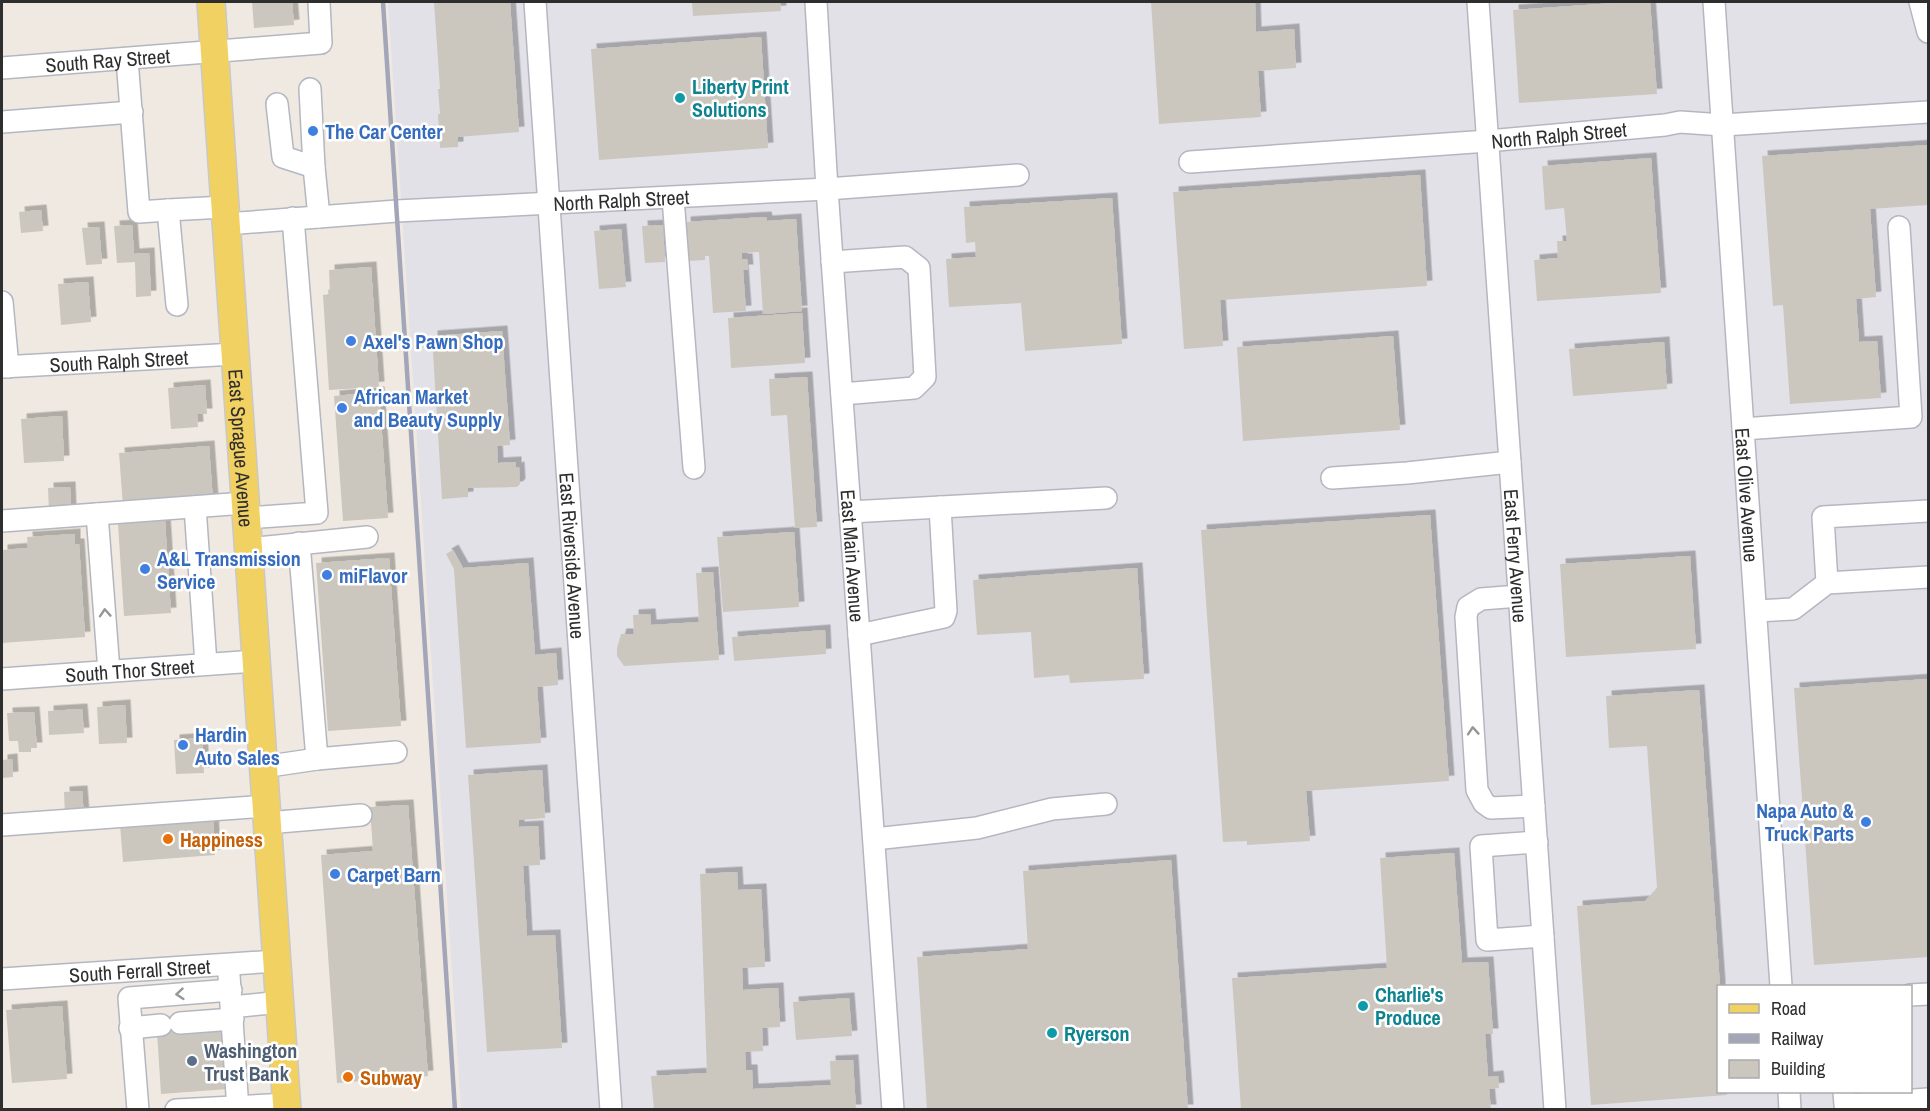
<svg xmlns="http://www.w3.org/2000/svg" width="1930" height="1111" viewBox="0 0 1930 1111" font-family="'Archivo Narrow',sans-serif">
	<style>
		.industrial { fill: #e3e1e8; fill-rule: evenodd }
		.building { fill: #cbc7bf; filter: url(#shadow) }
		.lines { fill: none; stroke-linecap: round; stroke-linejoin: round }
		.minor-casing { stroke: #b4b7c1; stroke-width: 24 }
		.major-casing { stroke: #c9c9c9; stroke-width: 30 }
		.minor { stroke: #fff; stroke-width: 21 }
		.major { stroke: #f2d163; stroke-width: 27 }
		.rail { stroke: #a3a6b8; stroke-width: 4.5 }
		.oneway { stroke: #969696 }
		.culture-dot { fill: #0f9aa8; stroke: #fff; stroke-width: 2 }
		.shop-dot { fill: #3f7fe0; stroke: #fff; stroke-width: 2 }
		.food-dot { fill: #e8710a; stroke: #fff; stroke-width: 2 }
		.service-dot { fill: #5c6f8a; stroke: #fff; stroke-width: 2 }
		.labels { text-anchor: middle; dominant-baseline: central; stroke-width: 5; stroke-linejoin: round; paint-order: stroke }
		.street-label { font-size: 20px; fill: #2e2e2e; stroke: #fff }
		.culture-label { font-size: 20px; font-weight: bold; fill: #0d838f; stroke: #fff; text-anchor: start }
		.shop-label { font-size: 20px; font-weight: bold; fill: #366cbe; stroke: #fff; text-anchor: start }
		.food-label { font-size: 20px; font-weight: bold; fill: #c56008; stroke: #fff; text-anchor: start }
		.service-label { font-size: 20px; font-weight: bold; fill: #4e5e75; stroke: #fff; text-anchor: start }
	</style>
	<defs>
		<filter id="shadow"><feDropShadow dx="5.5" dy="-5.5" stdDeviation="0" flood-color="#0004"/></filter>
	</defs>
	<rect width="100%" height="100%" fill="#efe9e1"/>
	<!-- industrial -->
	<path class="industrial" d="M388,2H1928V1109H461ZM1718,986H1910V1092H1718Z"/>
	<!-- building -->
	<path class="building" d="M252,2H292L294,25L254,28Z
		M434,2H510L519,132L458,137V147L440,148L438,114H440L438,89H440Z
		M692,2H780L781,11L693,16Z
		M1151,2H1255L1256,32L1294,29L1296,68L1258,71L1261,117L1159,124Z
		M1629,2H1650L1657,94L1519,103L1513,10Z
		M761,37L768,148L599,160L591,49Z
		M1928,145V205L1870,209L1876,297L1856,299L1859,342L1877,341L1881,398L1790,404L1783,305L1773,306L1762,156Z
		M1651,158L1661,293L1537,301L1534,260L1558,258L1557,241H1567L1564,208L1545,210L1542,166Z
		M1420,175L1427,286L1220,300L1223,346L1184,349L1173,192Z
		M1112,198L1122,344L1025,351L1021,303L949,307L946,259L976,257L975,242L966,243L964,207Z
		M41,210L43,231L21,233L19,212Z
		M766,217L767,221L796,219L802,311L763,314L759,252L742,253V259H747L748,270H743L746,311L713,313L709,256H705V260L688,261L685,222Z
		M132,225L134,254L149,253L151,296L136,297L135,262L117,263L114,226Z
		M663,225L665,262L645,263L642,226Z
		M99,227L102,264L86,265L82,228Z
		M621,229L626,287L599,289L594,231Z
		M371,267L379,387L329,390L323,295L330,294L329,270Z
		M88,282L91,322L61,325L58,284Z
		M802,313L805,363L731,368L728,318Z
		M502,331L510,445L497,446L498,463L516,462V468L519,467L520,484L517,487L468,488V497L442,499L432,336Z
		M1393,336L1400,430L1243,441L1237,347Z
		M1664,342L1667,389L1573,396L1569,349Z
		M807,377L817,527L795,528L787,415L771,416L769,379Z
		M205,385L207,414H197L198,427L171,429L168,388Z
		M379,392L388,518L343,521L334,396Z
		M62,416L64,461L24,463L21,419Z
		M209,446L213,501L123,507L119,453Z
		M70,487L71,511L49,512L48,488Z
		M1430,515L1449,781L1306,791L1310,841L1247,845V841L1223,842L1201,530Z
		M165,521L171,613L124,616L118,524Z
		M794,532L799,607L723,612L717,537Z
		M75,534V544H79L85,637L2,643V550L28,548L27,537Z
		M453,550L463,568L528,563L535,655L556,653L558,685L537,687L541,743L466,748L454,569L446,554Z
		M1690,556L1696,649L1566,657L1560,564Z
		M389,558L401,726L328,731L316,563Z
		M1137,568L1144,679L1070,683L1069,675L1034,678L1031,632L977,635L973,580Z
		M713,572L719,660L624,666L617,656V648L621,634H634L633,615L650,614L651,625L699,622L696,573Z
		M825,630L826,654L734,661L732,637Z
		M1928,679V957L1814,965L1794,688Z
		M1699,690L1720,986L1718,1092H1727V1095L1591,1105L1577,906L1645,901L1657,888L1647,746L1609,748L1606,696Z
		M125,705L127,743L99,744L97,707Z
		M82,709L84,733L49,735L48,711Z
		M34,712L37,748H31V752H19L18,741H9L7,713Z
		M202,738L204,773L176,774L174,740Z
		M12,759L13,777L2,778V760Z
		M542,770L545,818L519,820V827L538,826L540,865L523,866L527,936L555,935L562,1048L487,1052L468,775Z
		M82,791L84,816L65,817L64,792Z
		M408,805L428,1076L337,1083L321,855L373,851L370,807Z
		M213,817L215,855L123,862L120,824Z
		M1454,853L1462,963L1488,962L1493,1034H1485L1488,1077L1498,1076L1499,1088L1489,1089L1491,1110H1241L1232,978L1387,968L1380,858Z
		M1171,860L1188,1110H927L917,957L1028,949L1023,871Z
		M737,872L738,890L761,889L765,967L742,968L743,990L778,988L780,1027L762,1028L763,1051L745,1052L746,1070H752L753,1089L831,1085L830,1061L853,1060L856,1110H654L651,1076L707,1073L700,874Z
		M849,998L852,1036L796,1040L793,1002Z
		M62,1006L67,1079L12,1083L6,1010Z
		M224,1028L228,1089L161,1094L157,1032Z"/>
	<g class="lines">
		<defs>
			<g id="minor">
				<path id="s1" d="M535,2L611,1110"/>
				<path id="s2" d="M816,2L827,189L893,1110"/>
				<path id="s3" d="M1478,2L1555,1110"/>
				<path id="s4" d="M1714,2L1781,986"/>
				<path d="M1920,2L1928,32"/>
				<path d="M127,59L139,212L168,210"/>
				<path id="s5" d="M2,68L321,43L319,2"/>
				<path d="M310,89L314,167"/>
				<path d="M277,104L283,157L314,167L319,217"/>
				<path d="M2,122L132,112"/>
				<path id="s6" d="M1190,162L1488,141L1665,125L1680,122L1723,125L1928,112"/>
				<path d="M673,198L694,468"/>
				<path id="s7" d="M226,224L397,211L827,189L1018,175"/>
				<path d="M832,262L905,257L919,268L925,377L914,388L842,394"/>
				<path d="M2,302L8,367"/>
				<path d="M177,305L168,210L224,207"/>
				<path id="s8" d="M2,367L235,354"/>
				<path d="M1743,429L1911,417L1899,227"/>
				<path d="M1332,478L1407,473L1510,462"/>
				<path d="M195,507L206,664"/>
				<path d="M850,512L1106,498"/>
				<path d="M97,514L109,671"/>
				<path d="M246,518L317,513L293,218"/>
				<path d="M2,521L245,503"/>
				<path d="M248,549L367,537"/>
				<path d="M1827,583L1823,517L1928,511"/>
				<path d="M1519,596L1481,599L1468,607L1466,617L1477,790L1484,803L1491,808L1534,806"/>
				<path d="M1756,611L1793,609L1827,583L1928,577"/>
				<path d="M859,635L944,617L946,611L940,507"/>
				<path id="s9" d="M2,679L256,661"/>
				<path d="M317,759L396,752"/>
				<path d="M263,767L317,759L299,543"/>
				<path d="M267,823L361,815"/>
				<path d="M2,825L266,806"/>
				<path d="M874,839L977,828L1052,809L1106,804"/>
				<path d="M1537,842L1481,846L1487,940L1543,936"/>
				<path d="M229,975L238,1110"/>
				<path id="s10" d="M2,979L277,961"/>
				<path d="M1910,995L1928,994"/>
				<path d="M232,1007L280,1002"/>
				<path d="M180,1023L233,1019"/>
				<path d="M130,1028L161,1025"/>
				<path d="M1789,1092L1790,1110"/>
				<path d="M1844,1092L1845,1105L1928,1099"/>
				<path d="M138,1110L129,998L231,990"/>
				<path d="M176,1110L287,1104"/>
			</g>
			<g id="major">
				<path id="s11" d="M211,2L287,1110"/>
			</g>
		</defs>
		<!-- minor casing -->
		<use href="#minor" class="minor-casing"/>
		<!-- major casing -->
		<use href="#major" class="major-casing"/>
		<!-- minor -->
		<use href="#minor" class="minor"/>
		<!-- major -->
		<use href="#major" class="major"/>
		<!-- rail -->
		<path class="rail" d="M383,2L455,1110"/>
	</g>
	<!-- one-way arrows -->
	<defs><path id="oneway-chevron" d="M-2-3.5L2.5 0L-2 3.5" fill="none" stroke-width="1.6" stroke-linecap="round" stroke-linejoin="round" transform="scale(1.5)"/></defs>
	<g class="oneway">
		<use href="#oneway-chevron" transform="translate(105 613) rotate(-94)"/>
		<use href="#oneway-chevron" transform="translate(1473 731) rotate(-94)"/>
		<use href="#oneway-chevron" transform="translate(180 994) rotate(175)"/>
	</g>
	<!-- markers -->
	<g class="culture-dot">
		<circle cx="680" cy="98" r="6"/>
		<circle cx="1363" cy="1006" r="6"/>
		<circle cx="1052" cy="1033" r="6"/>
	</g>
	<g class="shop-dot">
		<circle cx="313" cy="131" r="6"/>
		<circle cx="351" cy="341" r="6"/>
		<circle cx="342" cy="408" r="6"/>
		<circle cx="145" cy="569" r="6"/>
		<circle cx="327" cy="575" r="6"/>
		<circle cx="183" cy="745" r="6"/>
		<circle cx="1866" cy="822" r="6"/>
		<circle cx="335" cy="874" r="6"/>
	</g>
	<g class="food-dot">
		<circle cx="168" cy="839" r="6"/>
		<circle cx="348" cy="1077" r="6"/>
	</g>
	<circle class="service-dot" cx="192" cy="1061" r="6"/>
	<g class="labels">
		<!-- street labels -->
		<g class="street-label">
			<text stroke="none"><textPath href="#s5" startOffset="106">South Ray Street</textPath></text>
			<text stroke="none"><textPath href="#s6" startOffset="370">North Ralph Street</textPath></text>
			<text stroke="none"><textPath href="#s7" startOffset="396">North Ralph Street</textPath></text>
			<text stroke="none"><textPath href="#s8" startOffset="117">South Ralph Street</textPath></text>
			<text stroke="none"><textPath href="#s11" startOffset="447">East Sprague Avenue</textPath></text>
			<text stroke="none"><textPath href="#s4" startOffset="494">East Olive Avenue</textPath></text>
			<text stroke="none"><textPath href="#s1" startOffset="555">East Riverside Avenue</textPath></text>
			<text stroke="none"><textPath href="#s2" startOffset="555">East Main Avenue</textPath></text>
			<text stroke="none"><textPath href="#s3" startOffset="555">East Ferry Avenue</textPath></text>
			<text stroke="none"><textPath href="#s9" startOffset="128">South Thor Street</textPath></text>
			<text stroke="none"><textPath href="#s10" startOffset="138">South Ferrall Street</textPath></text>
		</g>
		<!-- culture labels -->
		<g class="culture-label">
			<text x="692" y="86">Liberty Print<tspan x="692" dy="23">Solutions</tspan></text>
			<text x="1375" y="994">Charlie's<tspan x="1375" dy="23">Produce</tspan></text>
			<text x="1064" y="1033">Ryerson</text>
		</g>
		<!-- shop labels -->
		<g class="shop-label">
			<text x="325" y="131">The Car Center</text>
			<text x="363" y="341">Axel's Pawn Shop</text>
			<text x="354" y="396">African Market<tspan x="354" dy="23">and Beauty Supply</tspan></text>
			<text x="157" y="558">A&amp;L Transmission<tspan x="157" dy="23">Service</tspan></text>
			<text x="339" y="575">miFlavor</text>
			<text x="195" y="734">Hardin<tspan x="195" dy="23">Auto Sales</tspan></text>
			<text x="1854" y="810" text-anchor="end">Napa Auto &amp;<tspan x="1854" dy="23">Truck Parts</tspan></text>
			<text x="347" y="874">Carpet Barn</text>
		</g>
		<!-- food labels -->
		<g class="food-label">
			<text x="180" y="839">Happiness</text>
			<text x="360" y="1077">Subway</text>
		</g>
		<!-- service labels -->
		<g class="service-label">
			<text x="204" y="1050">Washington<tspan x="204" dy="23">Trust Bank</tspan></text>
		</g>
	</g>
	<!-- border -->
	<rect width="1930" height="1111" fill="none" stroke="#2e2e2e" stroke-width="6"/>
	<!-- legend -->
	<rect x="1717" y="985" width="195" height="108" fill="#ffffff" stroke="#ababab" stroke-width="1.5"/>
	<rect x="1729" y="1004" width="30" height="9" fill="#f2d163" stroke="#ababab" stroke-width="1.5"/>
	<text x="1771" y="1015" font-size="18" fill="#2e2e2e">Road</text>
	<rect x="1729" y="1034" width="30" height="9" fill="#a3a6b8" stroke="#ababab" stroke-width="1.5"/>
	<text x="1771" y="1045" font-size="18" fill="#2e2e2e">Railway</text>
	<rect x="1729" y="1060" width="30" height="18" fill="#cbc7bf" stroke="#ababab" stroke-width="1.5"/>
	<text x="1771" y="1075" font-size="18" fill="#2e2e2e">Building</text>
</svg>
